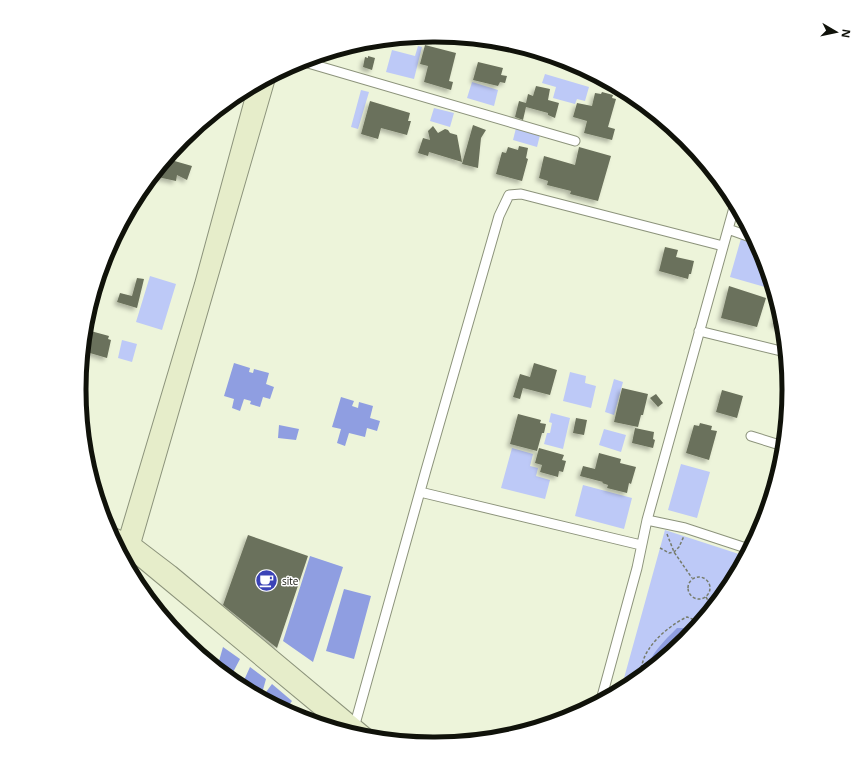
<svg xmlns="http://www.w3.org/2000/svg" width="868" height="779" viewBox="0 0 868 779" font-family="'Open Sans',sans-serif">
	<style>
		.green { fill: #bdc9f7 }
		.water { fill: #8f9ee1 }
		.building { fill: #6b715b; filter: url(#shadow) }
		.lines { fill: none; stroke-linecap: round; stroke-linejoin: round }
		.street-casing { stroke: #8c937b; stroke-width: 11 }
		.secondary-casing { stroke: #8c937b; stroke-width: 14 }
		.path { stroke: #767b6a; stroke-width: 1.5; stroke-dasharray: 3 2; stroke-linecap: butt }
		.street { stroke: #fff; stroke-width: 9 }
		.secondary { stroke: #e6edca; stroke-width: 12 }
		.labels { text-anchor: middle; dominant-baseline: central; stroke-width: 3; stroke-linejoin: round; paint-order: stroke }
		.poi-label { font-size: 10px; fill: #10120a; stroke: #fff; text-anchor: start }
		.rim { fill: none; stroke: #10120a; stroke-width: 5 }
	</style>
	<defs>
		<filter id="shadow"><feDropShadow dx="-3" dy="3" stdDeviation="2" flood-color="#0004"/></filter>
	</defs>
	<rect width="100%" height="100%" fill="#edf4da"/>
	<!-- green -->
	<path class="green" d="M418,46L422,47L414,79L386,72L392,50L415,56Z
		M545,74L589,87L585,101L577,99L575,104L553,98L556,87L542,83Z
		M472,82L498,90L494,106L467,98Z
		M361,90L369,92L358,129L351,127Z
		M434,108L454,113L450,127L430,121Z
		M516,128L540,135L537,147L513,140Z
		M742,235L753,238L762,254L772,289L730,277Z
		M150,276L176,284L162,330L136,322Z
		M122,340L137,344L132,362L118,358Z
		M570,372L586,376L585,383L596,386L591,408L563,401Z
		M614,379L623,382L614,415L605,412Z
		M551,413L570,418L563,449L544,444L547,433H550L552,423L549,422Z
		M604,429L626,435L621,452L599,445Z
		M512,448L533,454L530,466L538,468L536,476L550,480L545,499L501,488Z
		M681,464L710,472L697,518L668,510Z
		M583,485L632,498L624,529L575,516Z
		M665,530L745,556L729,587L685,640L631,684L621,689Z"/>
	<!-- water -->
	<path class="water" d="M234,363L250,368L249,372L253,373L254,369L269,373L266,384L274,387L270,399L263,397L260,407L250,404L251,401L244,399L240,411L232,408L234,399L224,396Z
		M341,397L354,401L352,406L358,408L359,402L373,406L370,418L380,421L377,431L367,428L365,437L349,433L345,446L337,443L341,429L332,427Z
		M279,425L299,429L296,440L278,438Z
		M310,556L343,567L313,662L283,641Z
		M344,589L371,596L354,659L326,651Z
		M677,628H689L693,629L684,640L646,672C650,654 664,641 677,628Z
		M223,647L240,659L230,678L217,668Z
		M250,667L266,679L261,697L241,687Z
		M272,684L292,701L286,709L266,692Z"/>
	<!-- building -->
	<path class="building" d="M425,45L456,53L449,81L453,82L451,90L424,82L428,66L420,64Z
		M368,56L375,58L372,70L363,67L365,57L368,58Z
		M478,62L503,68L501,75L507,76L505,83L500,82L498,86L473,80Z
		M536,86L550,89L548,100L559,103L555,118L548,115V113L526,107L523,120L515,117L519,101L526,103L528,94L533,96Z
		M602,92L613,95L612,98L616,99L608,127L615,129L612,140L584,133L587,121L573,117L577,103L592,106L595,93L601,94Z
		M370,101L410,113L408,121H411L407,135L381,128L378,139L361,134Z
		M473,125L486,130L481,138L478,168L462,164Z
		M433,126L438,133L445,129L448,130L450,133L457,135L462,162L429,152L428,156L418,153L423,138L430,140L428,131Z
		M519,146L528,148L526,158L528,159L522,181L496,174L502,152L506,153L508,147L518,150Z
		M579,147L611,156L598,201L570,194L571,191L547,185L548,181L539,178L544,156L575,165Z
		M171,160L192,166L187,180L177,175L176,181L153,176L163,164L169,165Z
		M665,247L678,250L676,257L694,261L691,274H689L688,279L659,271Z
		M137,278L144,279L137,308L117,302L120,293L132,296Z
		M729,286L766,298L757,327L721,318Z
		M778,308L782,321V327L773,324Z
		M87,330L109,336L108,339L111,340L107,358L83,351Z
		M534,363L557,370L550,395L523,388L520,399L513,397L520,374L530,377Z
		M622,388L648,394L643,415H641L638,427L614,422Z
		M722,390L743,396L737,418L716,412Z
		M656,394L663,403L658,407L650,398Z
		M518,414L541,420L540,423L546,424L544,433H542L537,451L510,444Z
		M576,418L587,420L584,435L573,433Z
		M700,423L712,426L711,430L717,431L709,460L686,453L694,425L699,426Z
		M635,428L654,432L653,439L655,440L653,448L632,443Z
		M539,448L564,455L562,460L566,461L563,472L559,471L558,477L540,472L542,465L535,463Z
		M599,453L621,459L620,463L636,467L631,484L629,483L627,493L607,488L608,485L602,483L603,482L580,476L583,466L595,469Z
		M248,535L308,556L277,648L223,605Z"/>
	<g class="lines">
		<defs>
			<path id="street" d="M301,61L575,141
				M728,229L753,238
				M699,331L785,352
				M751,436L783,446
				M420,492L641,545
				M647,520L685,528L749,549
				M601,700L637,568L647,520L735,204
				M355,724L426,470L499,216L509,195L521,194L723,246"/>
			<path id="secondary" d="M111,533L134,543L172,572L371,738
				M125,551L136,557L347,732
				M121,552L201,284L255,85
				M128,565L269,78"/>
		</defs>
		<!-- street casing -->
		<use href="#street" class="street-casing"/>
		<!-- secondary casing -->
		<use href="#secondary" class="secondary-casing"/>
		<!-- path -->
		<path class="path" d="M667,534L674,552L692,578
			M660,548L669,553L674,552L679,547L684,536
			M688 588a11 11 0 1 1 22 0a11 11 0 1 1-22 0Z
			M706,597L712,607
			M639,678C641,668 643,657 649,649C657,636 674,623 687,617L700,622"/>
		<!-- street -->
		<use href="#street" class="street"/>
		<!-- secondary -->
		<use href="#secondary" class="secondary"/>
	</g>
	<!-- icons -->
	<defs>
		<symbol id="cafe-disc" viewBox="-11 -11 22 22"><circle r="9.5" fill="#3b43b7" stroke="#fff"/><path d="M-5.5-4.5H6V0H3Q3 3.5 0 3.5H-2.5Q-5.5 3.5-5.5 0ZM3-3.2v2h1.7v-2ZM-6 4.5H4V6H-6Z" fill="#fff"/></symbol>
	</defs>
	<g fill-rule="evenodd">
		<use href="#cafe-disc" x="254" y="568" width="25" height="25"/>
	</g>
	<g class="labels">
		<!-- poi labels -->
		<g class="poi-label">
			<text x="282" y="581">site</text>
		</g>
	</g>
	<!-- crop -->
	<path d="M0 0H868V779H0ZM433 42H435A347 347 0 0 1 782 389V390A347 347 0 0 1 435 737H433A347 347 0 0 1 86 390V389A347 347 0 0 1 433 42Z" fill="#fff" fill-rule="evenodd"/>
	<path class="rim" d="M433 42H435A347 347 0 0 1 782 389V390A347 347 0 0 1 435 737H433A347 347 0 0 1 86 390V389A347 347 0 0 1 433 42Z"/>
	<!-- north arrow -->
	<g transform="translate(836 32) rotate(99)" stroke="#ffffff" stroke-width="3" paint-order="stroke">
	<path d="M0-3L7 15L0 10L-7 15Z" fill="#10120a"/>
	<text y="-6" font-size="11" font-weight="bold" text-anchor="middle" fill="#10120a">N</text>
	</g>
</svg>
